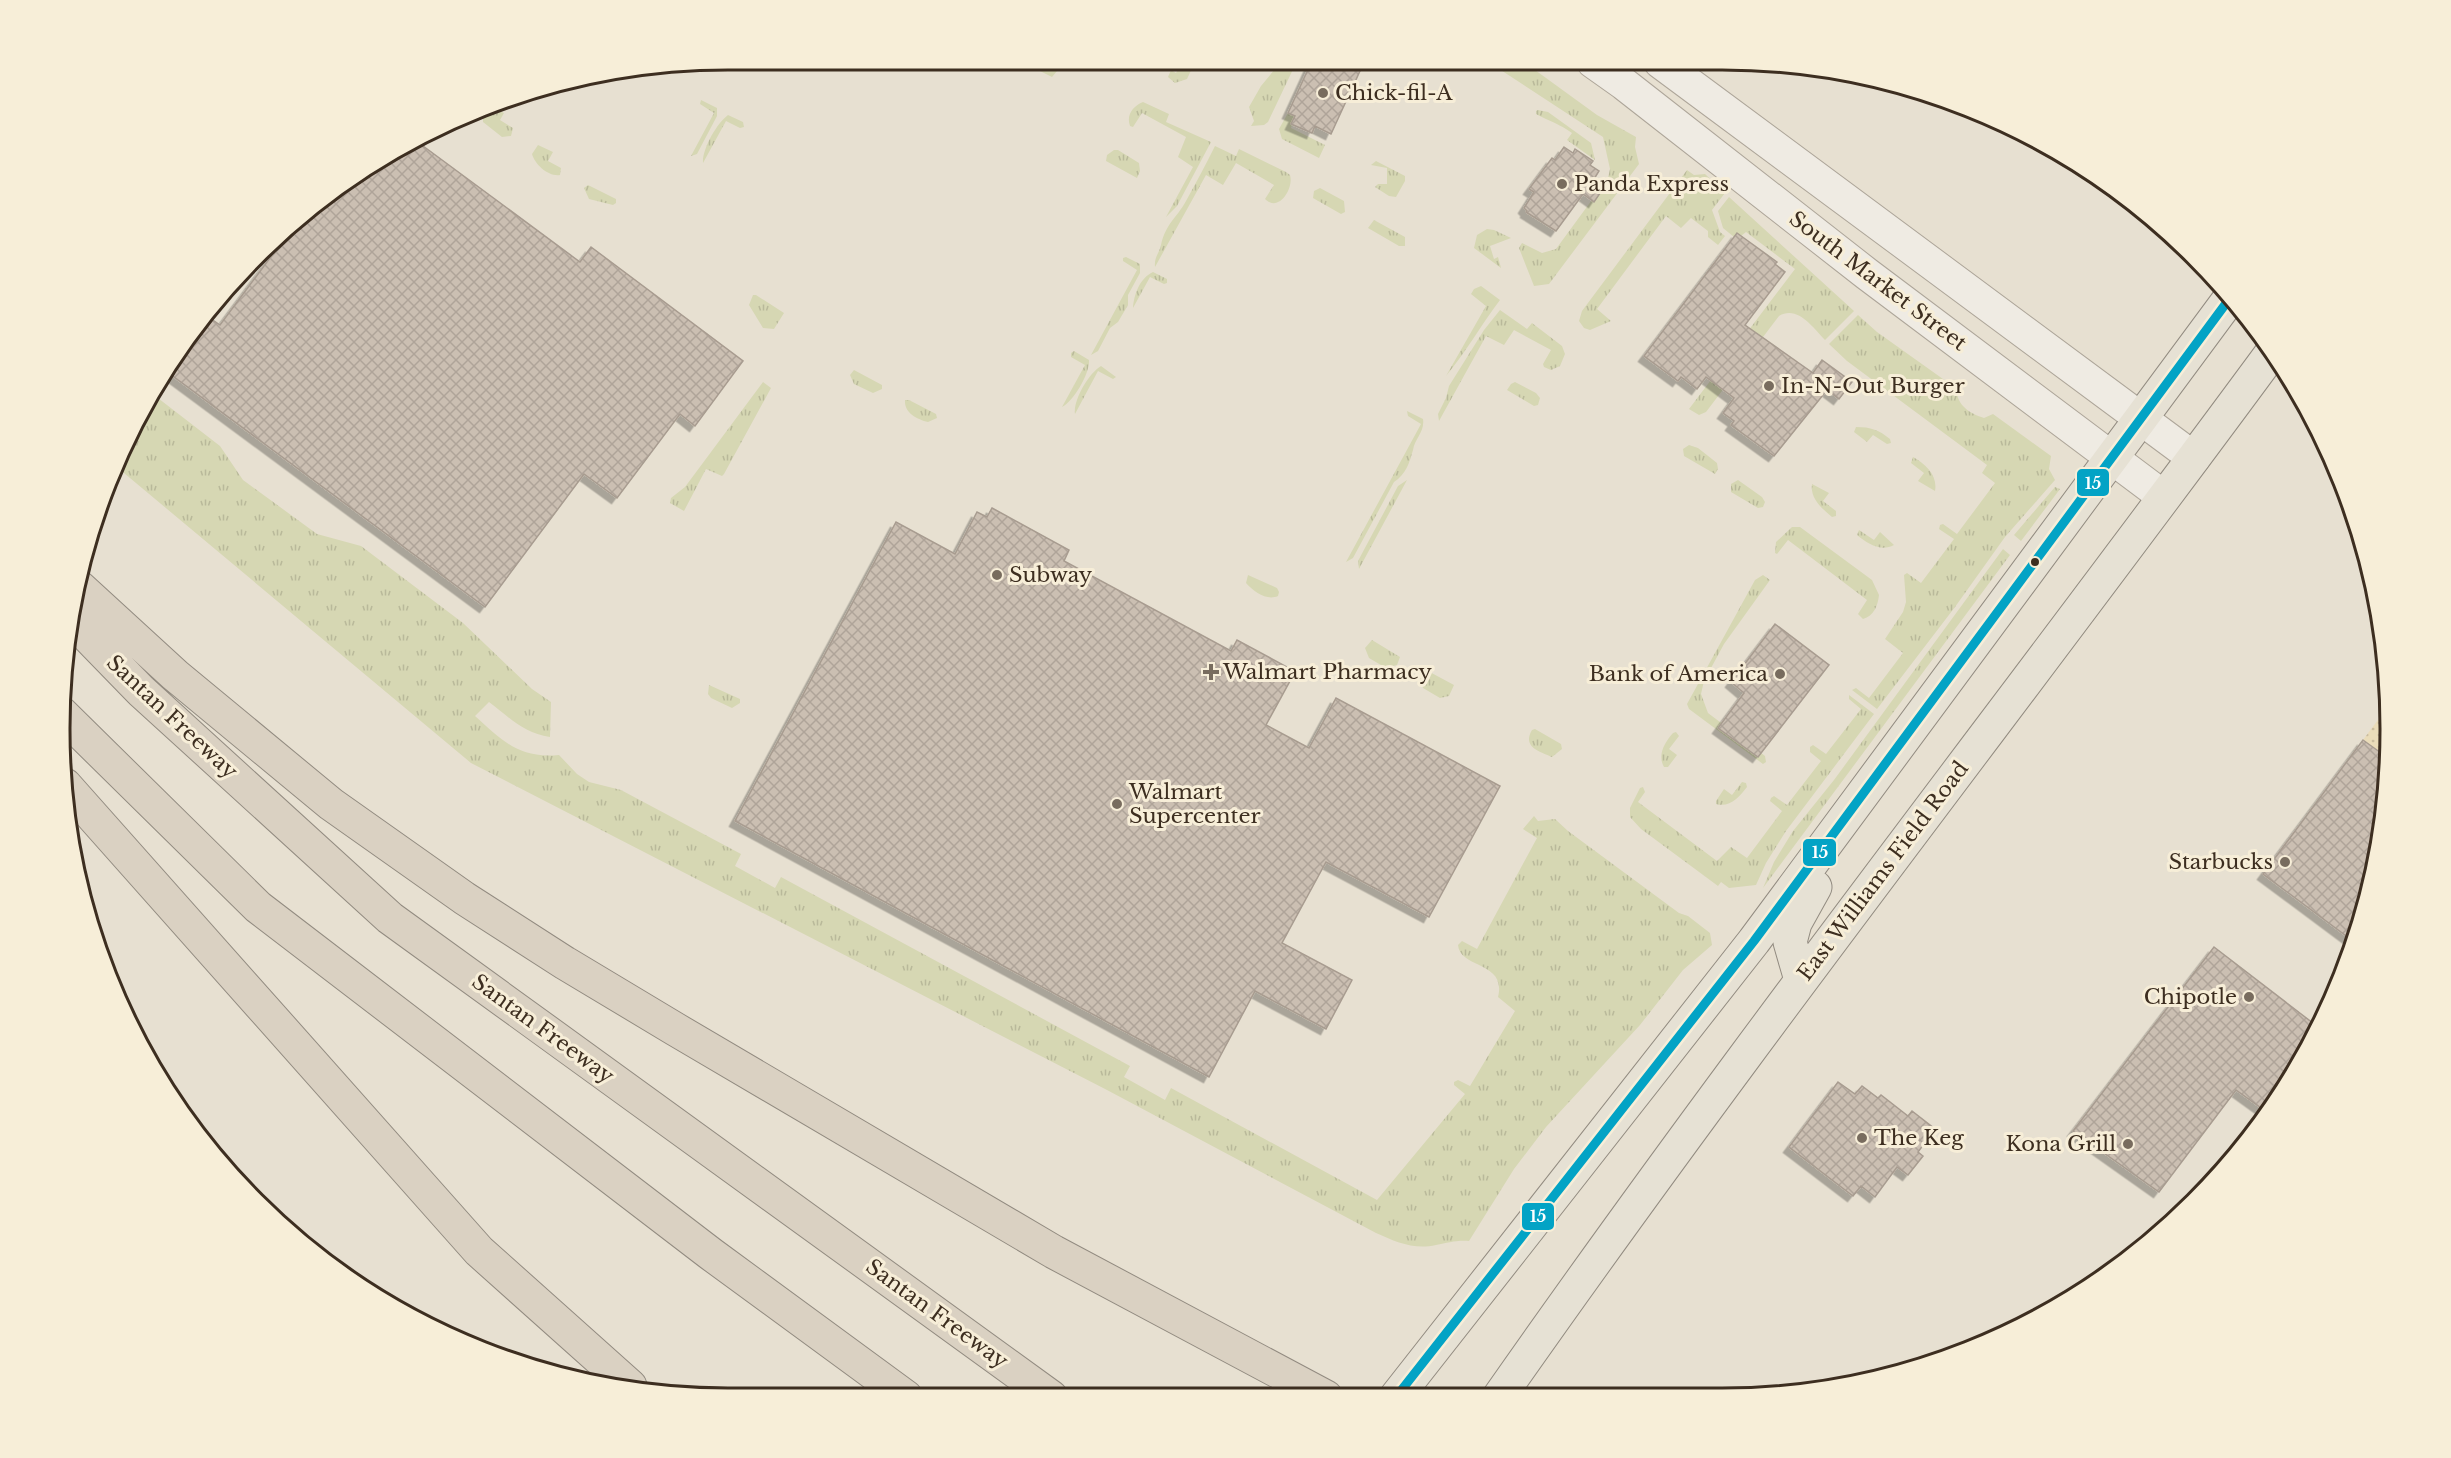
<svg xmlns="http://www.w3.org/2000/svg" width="2451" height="1458" viewBox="0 0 2451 1458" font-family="'Libre Baskerville',serif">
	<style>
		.grass { fill: url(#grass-tufts) }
		.sand { fill: url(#sand-dots) }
		.building { fill: url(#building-cross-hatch); stroke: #a89c90; stroke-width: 1.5; filter: url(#shadow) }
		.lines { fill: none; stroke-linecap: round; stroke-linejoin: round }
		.minor-casing { stroke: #ada599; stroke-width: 34 }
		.major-casing { stroke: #928b80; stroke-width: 35 }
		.highway-casing { stroke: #928b80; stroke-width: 35 }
		.minor { stroke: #efebe3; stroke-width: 32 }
		.major { stroke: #e6e1d4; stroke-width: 33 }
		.highway { stroke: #dad1c2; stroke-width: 33 }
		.bus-1-casing { stroke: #f7eed8; stroke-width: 14 }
		.bus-1 { stroke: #03a3c5; stroke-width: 9 }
		.poi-dot { fill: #786c5e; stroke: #f7eed8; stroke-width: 2 }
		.bus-dot { fill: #3d2e20; stroke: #f7eed8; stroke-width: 2 }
		.labels { text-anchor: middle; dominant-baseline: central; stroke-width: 6; stroke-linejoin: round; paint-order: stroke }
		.poi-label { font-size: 21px; fill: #3d2e20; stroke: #f7eed8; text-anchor: start }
		.street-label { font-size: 21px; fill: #3d2e20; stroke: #f7eed8 }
		.rim { fill: none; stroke: #3d2e20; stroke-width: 3 }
		.line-badge { stroke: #f7eed8; stroke-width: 2 }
		.badge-label { font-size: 16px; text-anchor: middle; font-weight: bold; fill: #fff }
	</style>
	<defs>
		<pattern id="grass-tufts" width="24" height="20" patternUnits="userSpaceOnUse" patternTransform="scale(1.5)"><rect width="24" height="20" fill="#d6d7b3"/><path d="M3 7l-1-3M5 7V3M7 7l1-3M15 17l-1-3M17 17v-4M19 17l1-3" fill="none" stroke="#b9b99a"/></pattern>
		<pattern id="sand-dots" width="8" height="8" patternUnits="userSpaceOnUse" patternTransform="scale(1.5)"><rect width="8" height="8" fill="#eadcb9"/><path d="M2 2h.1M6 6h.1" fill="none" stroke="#cabd9f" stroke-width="1.8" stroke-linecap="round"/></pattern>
		<pattern id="building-cross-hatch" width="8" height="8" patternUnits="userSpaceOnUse" patternTransform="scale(1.5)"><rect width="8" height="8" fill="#cbbfb2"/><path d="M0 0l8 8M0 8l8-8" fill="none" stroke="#afa499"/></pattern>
		<filter id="shadow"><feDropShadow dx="-5.5" dy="5.5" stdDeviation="0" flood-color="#0004"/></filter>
	</defs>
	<rect width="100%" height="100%" fill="#e7e0d1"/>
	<!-- grass -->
	<path class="grass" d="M1524,62L1597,115L1636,137L1635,147L1639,164L1549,284L1534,286L1519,248L1522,243L1542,253L1556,249L1608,178L1610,169L1603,137L1490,63Z
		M1280,63H1296L1268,122L1264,125L1251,126L1254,121L1249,107L1261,86Z
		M1026,64H1057V71L1052,77Z
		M1181,64H1194L1187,79L1175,83L1168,77L1171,70L1176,73Z
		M701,100L717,108V116L697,154L691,156L714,113L700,104Z
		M1143,102L1169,114L1166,122L1211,142L1177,206L1166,217L1193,167L1178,157L1186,137L1142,113L1133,127L1130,126C1126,115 1133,106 1143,102Z
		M489,106L504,113L500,120L513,128L511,136L502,137L483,122V113Z
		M1538,110L1548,112L1591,143L1595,160L1567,140L1572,133C1560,124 1549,121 1536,114V111Z
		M1288,113L1295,116L1291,128L1325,145L1319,158L1282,139L1279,129Z
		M728,115L743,122L744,127L740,128L726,121L703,163C702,149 717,123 728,115Z
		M538,145L553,152L548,161L561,168L560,175C549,177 535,165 532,154Z
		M1215,146L1236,156L1239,149L1286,172L1290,175C1294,188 1279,213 1265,199L1274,185L1236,163L1223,185L1206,175L1155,267C1154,257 1159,254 1161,245C1166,223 1176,219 1186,201C1196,183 1206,164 1215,146Z
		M1114,150H1118L1139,163L1140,171L1137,178L1106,161L1107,155Z
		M1376,161L1405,176V181L1396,197L1389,196L1375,187L1378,184H1387V168L1371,165Z
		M1687,170L1694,175L1705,174L1725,193L1712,210L1720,232L1725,236L1718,245L1708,237V231L1691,218L1681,228L1666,216L1597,309L1611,321L1590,330L1584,328L1579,321L1582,311Z
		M588,185L616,199V203L613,205L589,199L584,188Z
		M1320,188L1344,201L1345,212L1341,214L1313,198L1314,191Z
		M1729,197L1854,311L1825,340C1813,328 1798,305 1779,316L1706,412L1699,415L1689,409L1795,269L1746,232L1741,236L1737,233L1734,237L1723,228L1718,211Z
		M1374,220L1405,237V246H1399L1368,228Z
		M1487,229L1494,230L1511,238L1490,246L1494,259L1498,257L1501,268L1474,248L1477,235Z
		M1126,257L1140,264V273L1128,295V305L1118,322L1110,328L1098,351L1091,355L1137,270L1123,261V258Z
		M1153,272L1167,279V283L1164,284L1150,277L1133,308C1134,294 1140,278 1153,272Z
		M1481,286L1500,300C1481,325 1466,352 1446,376L1486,306L1471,294L1474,289Z
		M753,295H756L784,313L774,329L763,328L749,305Z
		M1500,310L1527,329L1532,323L1562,346L1565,354L1560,366L1551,370L1544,367L1543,364L1551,350L1514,330L1504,345L1486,336L1439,421L1438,414L1446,398L1449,386L1484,330Z
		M1858,315L1877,332L1957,389C1956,405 1970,414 1984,418L1993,414L2051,456L2049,469L2055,480L2005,537L1955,607L1877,709L1852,690L1856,688L1869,698L1903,653L1885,639L1903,612L1906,602L1904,575L1907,573L1921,583L1954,539L1939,529L1940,525L1943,524L1957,534L1995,483L1982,473L1987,465L1847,361L1829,344Z
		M1074,351L1089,360C1090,373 1074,401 1062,407L1085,365L1071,357V353Z
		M1101,366L1116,377L1113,379L1098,371L1075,414C1073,400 1089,373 1101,366Z
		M854,370L882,385V389L873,393L854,384L850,375Z
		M763,382L771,388L724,474L722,476L706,469L684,511L670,503L671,498L685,487Z
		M1515,382L1536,393L1540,398L1538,405L1534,406L1507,390L1511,384Z
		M154,395L220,446L243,480L317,534L361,546L463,623L532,689L551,702L550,737C523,733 509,717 489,702L475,716C503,741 519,759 559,755L577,774L589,782L621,790L741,854L735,866L775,888L781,877L1130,1066L1124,1077L1165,1100L1171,1088L1377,1200L1465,1094L1454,1085V1082L1458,1080L1470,1086L1515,1011L1498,997C1507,961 1460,969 1458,945L1462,941L1477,949L1537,838L1523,829L1534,816L1538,821L1555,819L1568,831L1679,913L1688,916L1710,933L1712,945L1683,970L1640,1025L1546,1127L1514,1169L1469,1241C1456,1240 1448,1243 1436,1245C1414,1250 1396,1242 1376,1233L1107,1090L471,763L118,468Z
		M905,400H909L936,414L937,418L928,422C917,419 904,413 905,400Z
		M1407,411L1423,419C1425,432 1415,438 1413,450C1409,464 1406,474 1394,482L1353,558L1346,562L1421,424L1408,416Z
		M1856,427C1871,427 1879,430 1890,439L1891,443L1887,444L1873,435L1867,442L1854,432Z
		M1689,445L1698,448L1717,463L1718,469L1715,474L1684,456L1683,449Z
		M1913,457C1926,464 1938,476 1935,491L1918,481L1924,473L1911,463Z
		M1407,480L1359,569L1358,561L1398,486Z
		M1738,480L1762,497L1765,502L1763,507L1758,508L1731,492V484Z
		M1812,484L1829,493L1823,501L1836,511V516L1832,517C1821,508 1810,498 1812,484Z
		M2055,487L2060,489L2021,541L2014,535Z
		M1792,527H1800L1872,580L1879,595C1878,605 1874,616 1863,619L1858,614L1867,600L1788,540L1777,554L1775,553L1776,542Z
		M1859,530L1874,540L1880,532L1894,545C1881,552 1868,544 1857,535Z
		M2003,549L2010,555L1763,888L1774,862L1793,831L1834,780Z
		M1248,575L1277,588L1279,592L1278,596C1267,601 1254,592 1246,583Z
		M1763,575L1770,580L1724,644L1704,681L1701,694L1708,713L1765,756L1766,762L1763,764L1689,709L1687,704L1755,580Z
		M1372,640L1400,657L1397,665L1386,668L1369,658L1365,648Z
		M1426,670L1454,685L1449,696L1440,698L1423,688L1420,678L1423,672Z
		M709,685L740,699V703L732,708L711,698L708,694Z
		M1849,695L1874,714L1786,831L1766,863L1756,885L1729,888L1721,882L1718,886L1641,829L1630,817V808L1640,788L1643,787L1645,792L1638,802L1717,861L1731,847L1747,858L1782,811L1770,801L1771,798L1774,796L1787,805L1821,761L1810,752V747L1813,745L1826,754L1861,709L1849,699Z
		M1535,729L1561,744L1562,749L1552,757C1539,751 1522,747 1532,730Z
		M1676,732L1679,736L1669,749L1677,755L1668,767H1664C1657,755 1665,742 1673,733Z
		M1742,782L1746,783L1747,787C1739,797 1730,808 1716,804V801L1724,789L1732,795Z"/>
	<!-- sand -->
	<path class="sand" d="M2389,705L2391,729L2388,758L2363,740Z"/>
	<!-- building -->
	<path class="building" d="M1311,63H1360L1357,70L1360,71L1331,134L1315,126L1312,133L1291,124L1295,116L1288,113Z
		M415,140L580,262L591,247L743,361L695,426L680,414L617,498L584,474L485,607L166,371L173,357L207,316L220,325L302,215L322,198Z
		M1564,147L1573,153L1575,149L1593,161L1590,165L1599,171L1594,179L1605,186L1594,202L1583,194L1556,231L1526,212L1527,211L1524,208L1534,192L1529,189L1552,158L1555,160Z
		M1737,233L1777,262L1775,264L1785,272L1745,325L1813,373L1822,360L1852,382L1839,399L1827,390L1774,456L1731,425L1734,421L1723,413L1734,398L1706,377L1697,389L1681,377L1678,381L1644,356Z
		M992,508L1069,550L1064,561L1231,651L1237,640L1287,667L1282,677L1290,681L1266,725L1309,748L1336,698L1500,786L1429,917L1326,862L1282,943L1352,980L1326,1029L1255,991L1209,1077L735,821L896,522L955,554L977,512L987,517Z
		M1775,624L1829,665L1758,757L1718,728L1744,693L1731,682Z
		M2363,740L2388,758L2378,860L2353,941L2263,874Z
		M2214,947L2318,1027L2278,1101L2268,1113L2236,1090L2159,1192L2073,1131Z
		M1838,1082L1855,1094L1862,1086L1878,1098L1881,1095L1908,1116L1912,1111L1935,1129L1918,1152L1923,1156L1908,1175L1897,1167L1875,1197L1861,1186L1853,1196L1789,1147Z"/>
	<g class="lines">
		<defs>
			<path id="minor" d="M1593,62L1624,84L1867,274L2164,497
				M1660,62L2194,458"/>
			<path id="major" d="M1801,980L1790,942L1795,923L1815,887
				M1396,1397L1754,941L2230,298
				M1499,1397C1748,1041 2016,700 2273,351"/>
			<path id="highway" d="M79,587L175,675L331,804L464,898L565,963L675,1029L1054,1252L1326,1397
				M71,619L141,691L390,918L1051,1397
				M61,713L258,907L711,1254L906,1397
				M65,785L479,1251L630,1386"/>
		</defs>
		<!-- minor casing -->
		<use href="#minor" class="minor-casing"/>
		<!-- major casing -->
		<use href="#major" class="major-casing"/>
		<!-- highway casing -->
		<use href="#highway" class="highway-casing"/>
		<!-- minor -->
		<use href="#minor" class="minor"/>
		<!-- major -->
		<use href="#major" class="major"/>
		<!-- highway -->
		<use href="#highway" class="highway"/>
		<defs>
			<path id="bus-1" d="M1396,1397L1754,941L2230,298"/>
		</defs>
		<!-- bus-1 casing -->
		<use href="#bus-1" class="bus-1-casing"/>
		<!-- bus-1 -->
		<use href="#bus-1" class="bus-1"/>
	</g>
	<!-- markers -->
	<g class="poi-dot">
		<circle cx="1323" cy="93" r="6"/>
		<circle cx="1562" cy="184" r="6"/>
		<circle cx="1769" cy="386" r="6"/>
		<circle cx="997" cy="575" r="6"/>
		<path d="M1208 663h6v6h6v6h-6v6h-6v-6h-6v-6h6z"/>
		<circle cx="1780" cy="674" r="6"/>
		<circle cx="1117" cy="804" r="6"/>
		<circle cx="2285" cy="862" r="6"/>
		<circle cx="2249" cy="997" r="6"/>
		<circle cx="1862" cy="1138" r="6"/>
		<circle cx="2128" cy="1144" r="6"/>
	</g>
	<circle class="bus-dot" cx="2035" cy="562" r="5"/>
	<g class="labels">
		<!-- poi labels -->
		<g class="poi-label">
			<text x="1335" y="93">Chick-fil-A</text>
			<text x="1574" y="184">Panda Express</text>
			<text x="1781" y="386">In-N-Out Burger</text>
			<text x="1009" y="575">Subway</text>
			<text x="1223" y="672">Walmart Pharmacy</text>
			<text x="1768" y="674" text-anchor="end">Bank of America</text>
			<text x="1129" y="792">Walmart<tspan x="1129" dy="24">Supercenter</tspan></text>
			<text x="2273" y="862" text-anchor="end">Starbucks</text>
			<text x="2237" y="997" text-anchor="end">Chipotle</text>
			<text x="1874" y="1138">The Keg</text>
			<text x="2116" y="1144" text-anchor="end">Kona Grill</text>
		</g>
		<!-- street labels -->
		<g class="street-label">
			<text transform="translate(1878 281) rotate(37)">South Market Street</text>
			<text transform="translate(172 717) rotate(43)">Santan Freeway</text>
			<text transform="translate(1883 871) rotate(-53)">East Williams Field Road</text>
			<text transform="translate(543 1029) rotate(36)">Santan Freeway</text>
			<text transform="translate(937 1314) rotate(36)">Santan Freeway</text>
		</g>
	</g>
	<!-- crop -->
	<path d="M0 0H2451V1458H0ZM728 70H1722A658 658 0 0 1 2380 728V730A658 658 0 0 1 1722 1388H728A658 658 0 0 1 70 730V728A658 658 0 0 1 728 70Z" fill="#f7eed8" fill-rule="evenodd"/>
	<path class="rim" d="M728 70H1722A658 658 0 0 1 2380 728V730A658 658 0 0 1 1722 1388H728A658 658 0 0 1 70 730V728A658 658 0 0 1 728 70Z"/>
	<g class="line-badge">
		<rect x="2076" y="468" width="34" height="29" rx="6" fill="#03a3c5"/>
		<rect x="1802" y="838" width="35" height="29" rx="6" fill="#03a3c5"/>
		<rect x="1521" y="1202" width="34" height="29" rx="6" fill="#03a3c5"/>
	</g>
	<g class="badge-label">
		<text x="2093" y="489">15</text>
		<text x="1820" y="858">15</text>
		<text x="1538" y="1222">15</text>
	</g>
</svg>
